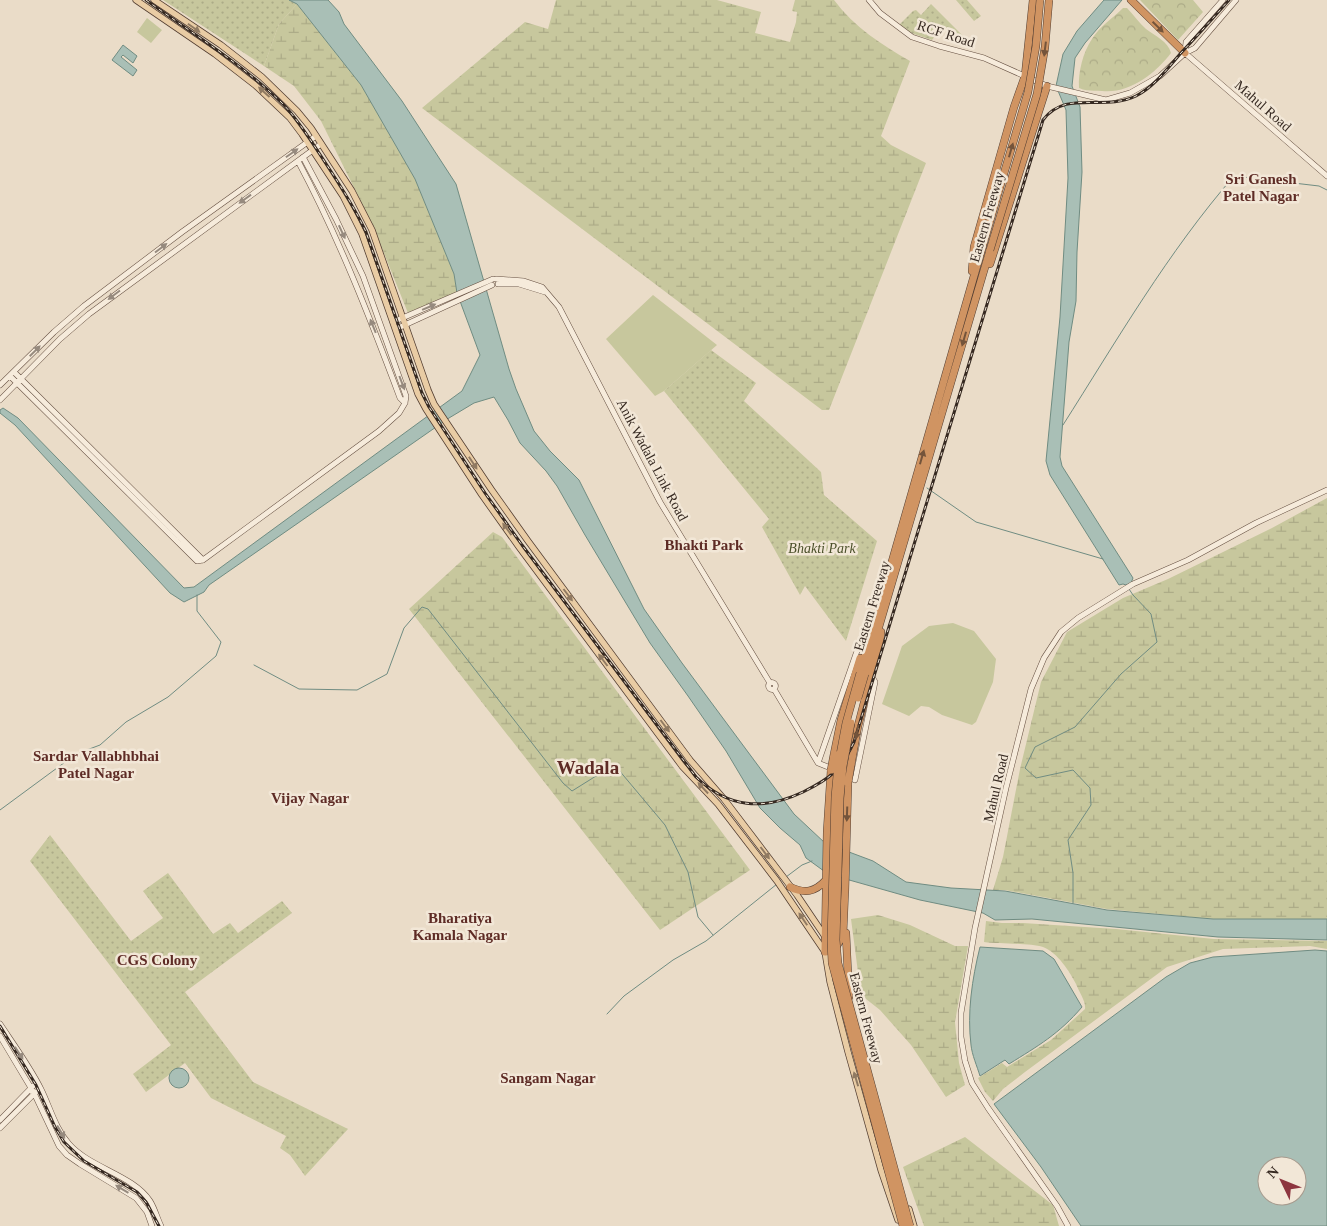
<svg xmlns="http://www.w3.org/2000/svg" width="1327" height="1226" viewBox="0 0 1327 1226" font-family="Georgia,serif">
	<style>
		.grass { fill: url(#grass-dots) }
		.forest { fill: url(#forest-crowns) }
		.wetland { fill: url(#wetland-marsh) }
		.garden { fill: #c7c79d }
		.water { fill: #a9bfb6; stroke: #708c82; fill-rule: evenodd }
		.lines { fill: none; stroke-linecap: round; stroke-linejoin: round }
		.stream { stroke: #708c82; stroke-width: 1 }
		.secondary-casing { stroke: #665042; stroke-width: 6 }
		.primary-casing { stroke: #533e32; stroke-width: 7 }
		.highway-casing { stroke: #533e32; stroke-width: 8 }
		.secondary { stroke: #f6ebdb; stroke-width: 5 }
		.primary { stroke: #e9cca4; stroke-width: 5.5 }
		.highway { stroke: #d09462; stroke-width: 7 }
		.rail-casing { stroke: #362921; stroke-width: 3 }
		.rail { stroke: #f2e7d7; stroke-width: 1; stroke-dasharray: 4; stroke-linecap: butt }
		.highway-bridge-casing { stroke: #533e32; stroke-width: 8; stroke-linecap: butt }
		.highway-bridge { stroke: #d09462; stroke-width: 7 }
		.oneway { fill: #74543b }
		.oneway2 { fill: #907a62 }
		.oneway3 { fill: #968a7e }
		.labels { text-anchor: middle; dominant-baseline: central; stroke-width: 5; stroke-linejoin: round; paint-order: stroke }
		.street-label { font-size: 14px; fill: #362921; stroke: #f2e7d7 }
		.park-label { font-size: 14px; font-style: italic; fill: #4b502a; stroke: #f2e7d7 }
		.neighbourhood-label { font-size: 15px; font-weight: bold; fill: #5e2b25; stroke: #f2e7d7 }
		.district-label { font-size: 19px; font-weight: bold; fill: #5e2b25; stroke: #f2e7d7 }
	</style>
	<defs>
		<pattern id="grass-dots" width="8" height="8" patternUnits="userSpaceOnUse" patternTransform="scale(1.25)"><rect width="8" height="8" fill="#c7c79d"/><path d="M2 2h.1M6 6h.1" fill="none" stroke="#acab87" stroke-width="1.8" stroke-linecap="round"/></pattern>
		<pattern id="forest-crowns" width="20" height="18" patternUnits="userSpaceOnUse" patternTransform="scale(1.25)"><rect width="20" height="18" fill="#c7c79d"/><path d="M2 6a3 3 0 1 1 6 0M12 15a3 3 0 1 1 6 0" fill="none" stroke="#acab87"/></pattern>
		<pattern id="wetland-marsh" width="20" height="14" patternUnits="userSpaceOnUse" patternTransform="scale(1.25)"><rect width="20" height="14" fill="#c7c79d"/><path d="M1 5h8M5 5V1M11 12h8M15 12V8" fill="none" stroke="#acab87"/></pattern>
	</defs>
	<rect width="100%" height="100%" fill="#eadcc8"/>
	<!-- grass -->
	<path class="grass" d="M163,0H289L297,4L279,24L264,66Z
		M956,0H967L981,16L974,21Z
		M931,4L964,37L963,38L943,26L932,40L911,33L899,25L913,11L916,10L921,15Z
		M711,350L756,383L744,401L821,472L824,495L877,541L846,641L805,586L800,595L762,527L769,519L664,391Z
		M50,835L131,941L163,918L143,891L168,873L213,934L230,923L238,933L282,901L292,913L185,992L253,1082L348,1129L305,1176L290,1155L280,1148L286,1136L211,1098L185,1063L146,1092L133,1074L171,1045L30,861Z"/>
	<!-- forest -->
	<path class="forest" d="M1140,0H1193L1203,12L1178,40Z
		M1123,8H1127C1133,14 1139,23 1146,29C1155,36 1168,41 1171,53C1155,74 1129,94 1102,91C1093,90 1087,92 1079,88C1078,72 1083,52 1092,39C1099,27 1113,18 1123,8Z"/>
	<!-- wetland -->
	<path class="wetland" d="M556,0H717L761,12L755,33L790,42L796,22L797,12L792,11L795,0H834C854,27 882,45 910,61L881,136L891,145L926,163L829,410H822L422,108L525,22L548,29Z
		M297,4L361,85L415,179L454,274L457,293L408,313L373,226L321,121L294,86L264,66L279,24Z
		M1327,498V919H1213L1107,909L1005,890H993L1003,857L1020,769L1041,682L1067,632L1123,598L1168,579L1272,528Z
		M493,532L502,537L750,870L660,930L409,609Z
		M878,915L910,925L955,946H968L955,1022L959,1063L965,1085L946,1097L911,1045L880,1010L861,995L851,919Z
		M986,921L1002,923H1023L1116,929L1214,939L1327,941V949L1310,946L1223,949L1167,967L1025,1072L1003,1089L993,1101L985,1092L978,1078L1002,1063L1007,1067L1051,1040L1085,1009C1086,1001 1079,992 1076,984C1069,971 1058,953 1043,947C1030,943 999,944 984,942Z
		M965,1137L1053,1205L1059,1226H924L903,1167Z"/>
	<!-- garden -->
	<path class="garden" d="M147,18L162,30L151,43L137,32Z
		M653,295L717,345L664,391L655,396L606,339Z
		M953,623L974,631L996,659L993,682L976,722L972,725L942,715L929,707L921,706L909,716L882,704L902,646L929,626Z"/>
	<!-- water -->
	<path class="water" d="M289,0H328L339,12L344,24L402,101L456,184L509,369L516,389L534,431L550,451L579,480L644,609L682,663L794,814L825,843L873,861L906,882L951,888L1005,891L1107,910L1213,919H1327V940L1218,937L1032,919L995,920L983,913L920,900L828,874L806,858L800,845L780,828L760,808L726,751L688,696L650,643L585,535L557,486L546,471L520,443L508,420L494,397L474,403L449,418L209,585L204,592L184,602L170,593L15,425L0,413V410L3,408L18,418L184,588L194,587L462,391L480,355L457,293L454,274L415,179L361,85L297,4Z
		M1104,0H1122L1085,43L1075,58L1072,86L1080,107L1082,172L1077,252L1076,301L1069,342L1060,457L1062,466L1133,578L1131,583L1126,585L1123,584L1119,585L1050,475L1046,461L1060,317L1068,178L1066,110L1056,86L1063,54L1077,31Z
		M123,45L137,56L133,63L123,55L121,57L137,70L133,76L112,60Z
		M980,947L1043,951L1054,959L1082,1007C1059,1034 1038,1046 1009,1064L1005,1060L980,1076C977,1066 972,1055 971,1045C967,1013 972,979 980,947Z
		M1315,950L1327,951V1226H1081L1041,1167L994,1104L1166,977L1190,963L1213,957ZM1267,1166H1297V1196H1267Z
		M169 1078a10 10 0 1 1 20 0a10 10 0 1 1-20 0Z"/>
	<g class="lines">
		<!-- stream -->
		<path class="stream" d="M1063,425C1117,340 1168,252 1234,176L1319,186L1327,190
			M927,488L976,522L1103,559
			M254,665L299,689L357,690L387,674L404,628L422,607L428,609L563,783L572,791L596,776L618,769L665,825L688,872L698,917L713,935
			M0,810L76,754L100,745L126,722L168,697L216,656L221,642L197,611V595
			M786,877L802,865L812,861
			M1073,903V873L1068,840L1091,805L1090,788L1073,770L1036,778L1025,768L1035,747L1075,727L1121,674L1157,642L1151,614L1133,595L1129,589
			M607,1014L624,996L673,960L706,941L777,884"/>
		<defs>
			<path id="secondary" d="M869,0L880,13L912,37L939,46L984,58L1047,86L1106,100L1130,93L1160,76L1185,53L1195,48L1236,0
				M1185,53L1327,176
				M1185,53L1186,42L1223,0
				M298,161C339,238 370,318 400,398L405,403
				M496,279L524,281L542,287L559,307L660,502L770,683
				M498,284H519L545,292
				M393,322L493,279
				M396,329L492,285
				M14,372L203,560
				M10,376L197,561L203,560L379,431L399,413L405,403L406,396L363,276L336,219L303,157
				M0,385L54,332L84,306L182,232L316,136
				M0,400L60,339L89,314L321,144
				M768.5 686a3.5 3.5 0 1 1 7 0a3.5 3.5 0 1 1-7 0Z
				M774,689L818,763L833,769
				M818,763L857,651L868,640
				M847,776L855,780L875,682L871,675
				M0,1024C14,1045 30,1067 41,1089C50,1107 55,1128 69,1144C90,1168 133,1175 150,1201C155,1209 157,1218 161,1226
				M0,1036L34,1093L59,1146L67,1155L80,1164L136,1198L147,1212L152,1226
				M0,1120L33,1086
				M0,1128L36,1092
				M1068,1226L1057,1206L988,1108L972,1083L965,1061L961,1037V1013L975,928L1006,788L1031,689L1044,658L1061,632L1078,618L1133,584L1188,560L1256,523L1327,490"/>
			<path id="primary" d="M136,0L215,54L255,85L290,118L302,134L343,196L362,234L418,394L426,409L482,495L519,547L682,766L718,804L777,881L825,952L830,982L848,1052L881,1170L898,1220
				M154,0L221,45L262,77L297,111L311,128L352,191L372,230L428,390L434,404L491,489L528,541L690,760L724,799L797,895L826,938
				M909,1209L914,1226"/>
			<path id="highway" d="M1131,0L1185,53
				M990,264L1047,86
				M972,271L974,247L1014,107L1025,76L1033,0
				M860,673L982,248
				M865,674L990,250
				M834,754L841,720L860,658
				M851,765L858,726L880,641L881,632
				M831,770L827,832L825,952L834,951L843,935L845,889
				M790,887C805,894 815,892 826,880
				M845,892L848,783
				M846,933L849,997"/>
		</defs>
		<!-- secondary casing -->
		<use href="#secondary" class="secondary-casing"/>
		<!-- primary casing -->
		<use href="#primary" class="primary-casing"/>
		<!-- highway casing -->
		<use href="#highway" class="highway-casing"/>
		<!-- secondary -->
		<use href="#secondary" class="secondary"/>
		<!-- primary -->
		<use href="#primary" class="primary"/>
		<!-- highway -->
		<use href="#highway" class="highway"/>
		<defs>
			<path id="rail" d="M146,0C192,33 242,64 283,104C297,119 308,136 319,153C336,179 353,204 366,232L422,393L429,407L485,493L522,545L696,777C728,808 763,811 803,792C831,778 840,771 854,742L1043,120C1066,89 1103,112 1136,96C1154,87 1167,69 1180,54C1197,36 1213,18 1229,0
				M0,1026L36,1085L55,1127L64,1142L84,1161L137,1192L146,1202L159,1226"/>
		</defs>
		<!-- rail casing -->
		<use href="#rail" class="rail-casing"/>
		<!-- rail -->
		<use href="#rail" class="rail"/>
		<defs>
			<path id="highway-bridge" d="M982,248L1028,92L1036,46L1040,0
				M990,250L1037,94L1045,47L1049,0
				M860,673L846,723L838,765L835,797L831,940L832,963L903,1226
				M858,698L865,674
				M851,723L843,766L840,798L836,940L838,963L910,1226
				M831,770L834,754
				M848,783L851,765"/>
		</defs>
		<!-- highway-bridge casing -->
		<use href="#highway-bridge" class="highway-bridge-casing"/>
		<!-- highway-bridge -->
		<use href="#highway-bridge" class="highway-bridge"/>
	</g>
	<!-- one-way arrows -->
	<defs><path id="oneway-solid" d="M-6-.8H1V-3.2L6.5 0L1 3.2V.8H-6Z" transform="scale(1.25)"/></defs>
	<g class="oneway">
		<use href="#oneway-solid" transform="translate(1158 27) rotate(44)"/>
		<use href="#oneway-solid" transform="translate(1045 49) rotate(97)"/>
		<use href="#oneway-solid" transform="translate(1011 150) rotate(-74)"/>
		<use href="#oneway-solid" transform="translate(964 339) rotate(106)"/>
		<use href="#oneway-solid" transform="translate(922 457) rotate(-74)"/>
		<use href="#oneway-solid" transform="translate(857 732) rotate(100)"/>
		<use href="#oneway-solid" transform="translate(847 814) rotate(92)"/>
	</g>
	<g class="oneway2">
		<use href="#oneway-solid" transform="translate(194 28) rotate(35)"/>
		<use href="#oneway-solid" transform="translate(264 92) rotate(-138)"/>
		<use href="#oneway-solid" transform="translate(473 463) rotate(57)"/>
		<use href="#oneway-solid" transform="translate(507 529) rotate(-126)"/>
		<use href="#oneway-solid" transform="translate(568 595) rotate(53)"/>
		<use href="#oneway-solid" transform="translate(603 660) rotate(-127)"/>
		<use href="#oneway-solid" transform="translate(665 726) rotate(53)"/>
		<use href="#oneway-solid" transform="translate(703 788) rotate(-133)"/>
		<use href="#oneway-solid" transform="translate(765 853) rotate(53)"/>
		<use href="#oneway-solid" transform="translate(803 919) rotate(-124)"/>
		<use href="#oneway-solid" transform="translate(856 1079) rotate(-107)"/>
	</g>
	<g class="oneway3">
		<use href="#oneway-solid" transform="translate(292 153) rotate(-35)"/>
		<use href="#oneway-solid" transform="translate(245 199) rotate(144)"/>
		<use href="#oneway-solid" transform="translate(342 232) rotate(65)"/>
		<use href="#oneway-solid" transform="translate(161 248) rotate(-37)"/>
		<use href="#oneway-solid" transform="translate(114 295) rotate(143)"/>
		<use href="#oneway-solid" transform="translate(429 307) rotate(-23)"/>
		<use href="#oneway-solid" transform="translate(373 326) rotate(-112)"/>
		<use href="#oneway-solid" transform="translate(35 351) rotate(-45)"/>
		<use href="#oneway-solid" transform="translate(402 383) rotate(69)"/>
		<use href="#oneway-solid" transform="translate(19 1053) rotate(57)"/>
		<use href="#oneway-solid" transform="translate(61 1132) rotate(59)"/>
		<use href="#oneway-solid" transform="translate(122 1189) rotate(-149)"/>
	</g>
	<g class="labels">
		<!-- street labels -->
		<g class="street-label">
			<text transform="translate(946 34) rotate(18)">RCF Road</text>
			<text transform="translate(1263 106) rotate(41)">Mahul Road</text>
			<text transform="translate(987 217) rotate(-74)">Eastern Freeway</text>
			<text transform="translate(652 460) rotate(62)">Anik Wadala Link Road</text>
			<text transform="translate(872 606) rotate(-73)">Eastern Freeway</text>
			<text transform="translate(996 788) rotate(-77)">Mahul Road</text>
			<text transform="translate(866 1018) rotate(75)">Eastern Freeway</text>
		</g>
		<!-- park labels -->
		<g class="park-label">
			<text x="822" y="548">Bhakti Park</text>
		</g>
		<!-- neighbourhood labels -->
		<g class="neighbourhood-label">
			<text x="1261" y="179">Sri Ganesh<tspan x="1261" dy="17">Patel Nagar</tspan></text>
			<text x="704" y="545">Bhakti Park</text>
			<text x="96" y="756">Sardar Vallabhbhai<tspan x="96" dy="17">Patel Nagar</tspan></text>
			<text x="310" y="798">Vijay Nagar</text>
			<text x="460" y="918">Bharatiya<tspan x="460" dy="17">Kamala Nagar</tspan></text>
			<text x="157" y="960">CGS Colony</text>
			<text x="548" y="1078">Sangam Nagar</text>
		</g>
		<!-- district labels -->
		<g class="district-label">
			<text x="588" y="767">Wadala</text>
		</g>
	</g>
	<!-- north arrow -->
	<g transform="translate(1282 1181) rotate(313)"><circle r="24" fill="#f2e7d7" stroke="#a79b8e"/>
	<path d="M0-4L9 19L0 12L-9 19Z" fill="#8d353f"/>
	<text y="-8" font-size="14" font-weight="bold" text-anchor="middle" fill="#362921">N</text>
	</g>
</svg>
